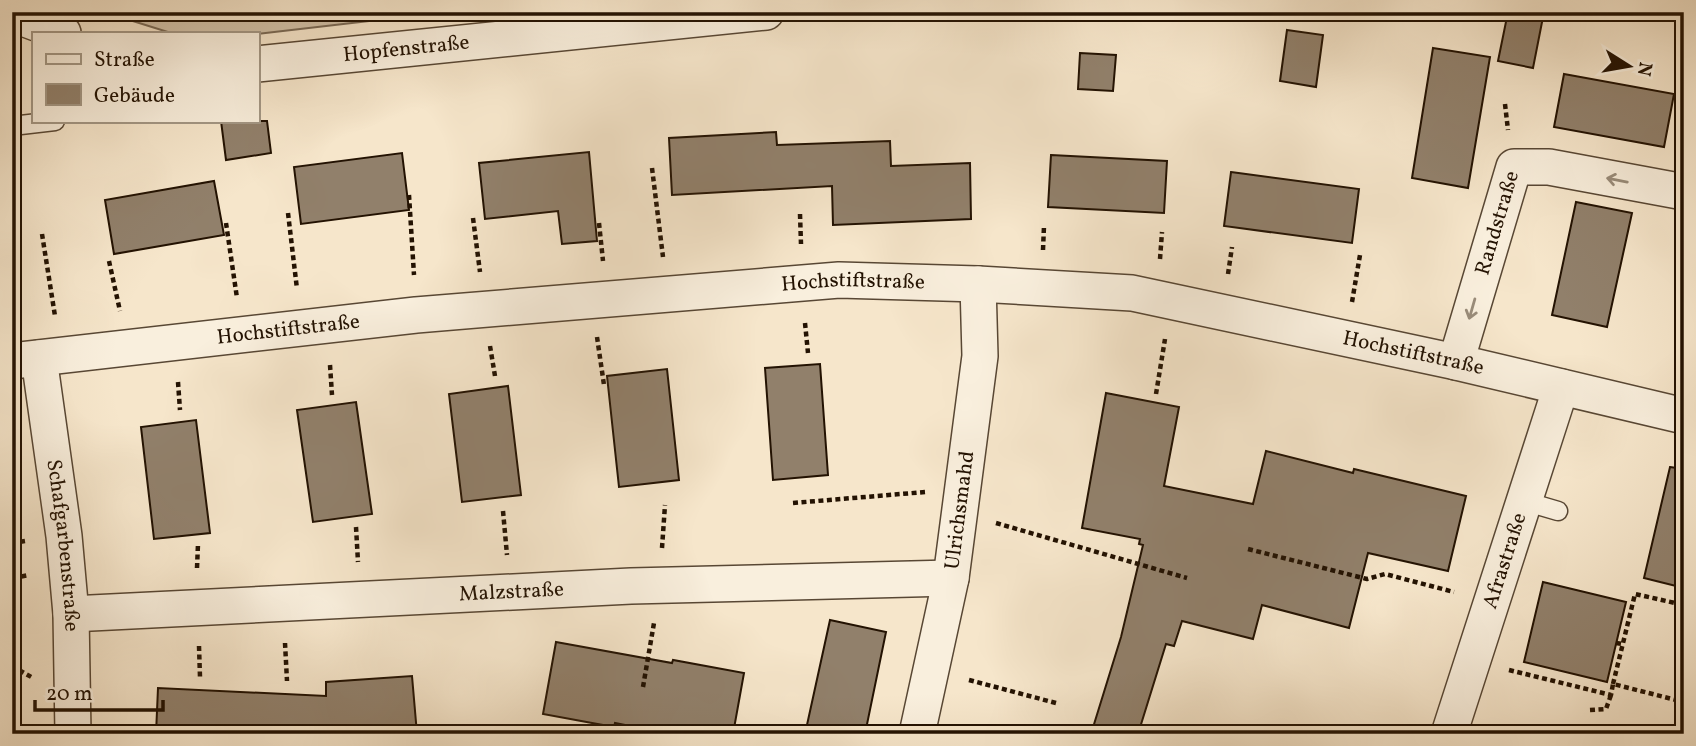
<svg xmlns="http://www.w3.org/2000/svg" width="1696" height="746" viewBox="0 0 1696 746" font-family="Vollkorn,serif">
	<style>
		.green { fill: #d2c2a9; stroke: #7a6a56; stroke-width: 2 }
		.building { fill: #91806b; stroke: #231202; stroke-width: 2 }
		.lines { fill: none; stroke-linecap: round; stroke-linejoin: round }
		.service-casing { stroke: #584734; stroke-width: 21 }
		.minor-casing { stroke: #584734; stroke-width: 38 }
		.path { stroke: #231202; stroke-width: 4.5; stroke-dasharray: 5 3.5; stroke-linecap: butt }
		.service { stroke: #f9efdd; stroke-width: 18 }
		.minor { stroke: #f9efdd; stroke-width: 35 }
		.oneway { stroke: #998c7a }
		.labels { text-anchor: middle; dominant-baseline: central; stroke-width: 7; stroke-linejoin: round; paint-order: stroke }
		.street-label { font-size: 21px; fill: #231202; stroke: #f9efdd }
	</style>
	<rect width="100%" height="100%" fill="#f6e6cb"/>
	<filter id="stains"><feTurbulence type="fractalNoise" baseFrequency=".00286" numOctaves="4"/><feColorMatrix values="0 0 0 0 .2 0 0 0 0 .09 0 0 0 0 .02 0 0 0 .5 -.17"/></filter>
	<radialGradient id="worn" r=".72"><stop offset=".6" stop-color="#630" stop-opacity="0"/><stop offset="1" stop-color="#630" stop-opacity=".3"/></radialGradient>
	<!-- green -->
	<path class="green" d="M104,12H447L257,34L171,33Z"/>
	<!-- building -->
	<path class="building" d="M1508,12H1544L1533,68L1498,61Z
		M1287,30L1323,35L1316,87L1280,81Z
		M1433,48L1490,57L1468,188L1412,178Z
		M1080,53L1116,55L1113,91L1078,89Z
		M1564,74L1674,94L1664,147L1554,127Z
		M221,121H267L271,153L226,160Z
		M776,132L777,145L890,141L891,166L970,163L971,219L833,225L832,186L672,195L669,138Z
		M589,152L597,241L562,244L558,211L485,219L479,163Z
		M402,153L409,210L301,224L294,167Z
		M1051,155L1167,161L1164,213L1048,207Z
		M1231,172L1359,189L1352,243L1224,226Z
		M214,181L224,235L114,254L105,200Z
		M1576,202L1632,213L1607,327L1552,315Z
		M820,364L828,475L773,480L765,368Z
		M667,369L679,480L619,487L607,376Z
		M508,386L521,495L462,502L449,394Z
		M1106,393L1179,407L1164,486L1253,504L1266,451L1353,473L1354,469L1466,496L1448,571L1368,553L1349,628L1262,605L1253,639L1182,621L1174,646L1166,644L1138,734H1091L1121,637L1143,545L1139,544L1140,539L1082,528Z
		M356,402L372,514L313,522L297,410Z
		M196,420L210,533L154,539L141,427Z
		M1670,467L1684,469V588L1644,578Z
		M1543,582L1626,602L1607,682L1524,662Z
		M830,620L886,632L865,734H805Z
		M556,642L672,663L673,660L744,673L733,734H669L615,723L614,727L543,714Z
		M412,676L417,734H156L158,688L326,696V682Z"/>
	<g class="lines">
		<defs>
			<path id="service" d="M12,126L55,121
				M1524,501L1558,511"/>
			<g id="minor">
				<path d="M12,14L63,33"/>
				<path id="s1" d="M257,64L766,12"/>
				<path id="s2" d="M39,358L64,536L71,614L73,734"/>
				<path id="s3" d="M12,361L416,315L839,280L978,284L1132,293L1456,362L1684,416"/>
				<path id="s4" d="M1456,362L1514,167H1549L1684,192"/>
				<path id="s5" d="M71,614L631,586L951,578"/>
				<path id="s6" d="M917,734L951,578L980,356L978,284"/>
				<path id="s7" d="M1449,734L1561,387"/>
			</g>
		</defs>
		<!-- service casing -->
		<use href="#service" class="service-casing"/>
		<!-- minor casing -->
		<use href="#minor" class="minor-casing"/>
		<!-- path -->
		<path class="path" d="M1505,104L1508,130
			M652,168L663,257
			M409,195L414,275
			M288,213L297,289
			M800,214L801,244
			M473,218L480,272
			M226,223L237,298
			M599,223L603,261
			M42,234L55,316
			M1043,250L1044,226
			M1160,259L1162,232
			M109,261L120,311
			M1228,274L1232,247
			M1352,302L1360,255
			M805,323L808,353
			M597,337L604,385
			M490,346L495,376
			M330,365L332,395
			M178,382L180,410
			M1156,394L1165,339
			M793,503L925,492
			M503,511L507,555
			M996,523L1187,578
			M356,527L358,562
			M12,543L25,541
			M662,548L665,505
			M1248,549L1367,579L1385,574L1454,592
			M197,568L198,544
			M13,578L29,575
			M285,643L287,681
			M1616,643L1623,644
			M199,646L200,677
			M12,666L33,678
			M1509,670L1611,695L1613,684L1684,702
			M969,680L1056,703
			M1613,684L1635,594L1684,605
			M643,687L654,623
			M1590,710L1606,709L1611,695"/>
		<!-- service -->
		<use href="#service" class="service"/>
		<!-- minor -->
		<use href="#minor" class="minor"/>
	</g>
	<!-- one-way arrows -->
	<defs><path id="oneway-shaft" d="M-6 0H5M1.5-3L5.5 0L1.5 3" fill="none" stroke-width="1.6" stroke-linecap="round" stroke-linejoin="round" transform="scale(1.75)"/></defs>
	<g class="oneway">
		<use href="#oneway-shaft" transform="translate(1617 180) rotate(-169)"/>
		<use href="#oneway-shaft" transform="translate(1472 309) rotate(106)"/>
	</g>
	<g class="labels">
		<!-- street labels -->
		<g class="street-label">
			<text stroke="none"><textPath href="#s1" startOffset="150">Hopfenstraße</textPath></text>
			<text stroke="none"><textPath href="#s4" startOffset="145">Randstraße</textPath></text>
			<text stroke="none"><textPath href="#s3" startOffset="845">Hochstiftstraße</textPath></text>
			<text stroke="none"><textPath href="#s3" startOffset="278">Hochstiftstraße</textPath></text>
			<text stroke="none"><textPath href="#s3" startOffset="1412">Hochstiftstraße</textPath></text>
			<text stroke="none"><textPath href="#s6" startOffset="228">Ulrichsmahd</textPath></text>
			<text stroke="none"><textPath href="#s2" startOffset="189">Schafgarbenstraße</textPath></text>
			<text stroke="none"><textPath href="#s7" startOffset="182">Afrastraße</textPath></text>
			<text stroke="none"><textPath href="#s5" startOffset="441">Malzstraße</textPath></text>
		</g>
	</g>
	<!-- margin -->
	<rect width="1696" height="746" fill="none" stroke="#f6e6cb" stroke-width="42"/>
	<rect x="14" y="14" width="1668" height="718" fill="none" stroke="#231202" stroke-width="3.5"/>
	<rect x="21" y="21" width="1654" height="704" fill="none" stroke="#231202" stroke-width="2"/>
	<!-- legend -->
	<rect x="32" y="32" width="228" height="91" fill="#f9efdd" stroke="#a39785" stroke-width="2"/>
	<rect x="46" y="54" width="35" height="10" fill="#f9efdd" stroke="#a39785" stroke-width="2"/>
	<text x="94" y="66" font-size="21" fill="#231202">Straße</text>
	<rect x="46" y="84" width="35" height="21" fill="#91806b" stroke="#a39785" stroke-width="2"/>
	<text x="94" y="102" font-size="21" fill="#231202">Gebäude</text>
	<!-- north arrow -->
	<g transform="translate(1629 66) rotate(101)" stroke="#f9efdd" stroke-width="5" paint-order="stroke">
	<path d="M0-5L12 26L0 18L-12 26Z" fill="#231202"/>
	<text y="-10" font-size="19" font-weight="bold" text-anchor="middle" fill="#231202">N</text>
	</g>
	<!-- scale -->
	<path d="M35 700v10h128v-10" fill="none" stroke="#231202" stroke-width="3.5"/>
	<text x="46" y="700" font-size="21" fill="#231202" stroke="#f9efdd" stroke-width="5" paint-order="stroke">20 m</text>
	<rect width="100%" height="100%" filter="url(#stains)"/>
	<rect width="100%" height="100%" fill="url(#worn)"/>
</svg>
